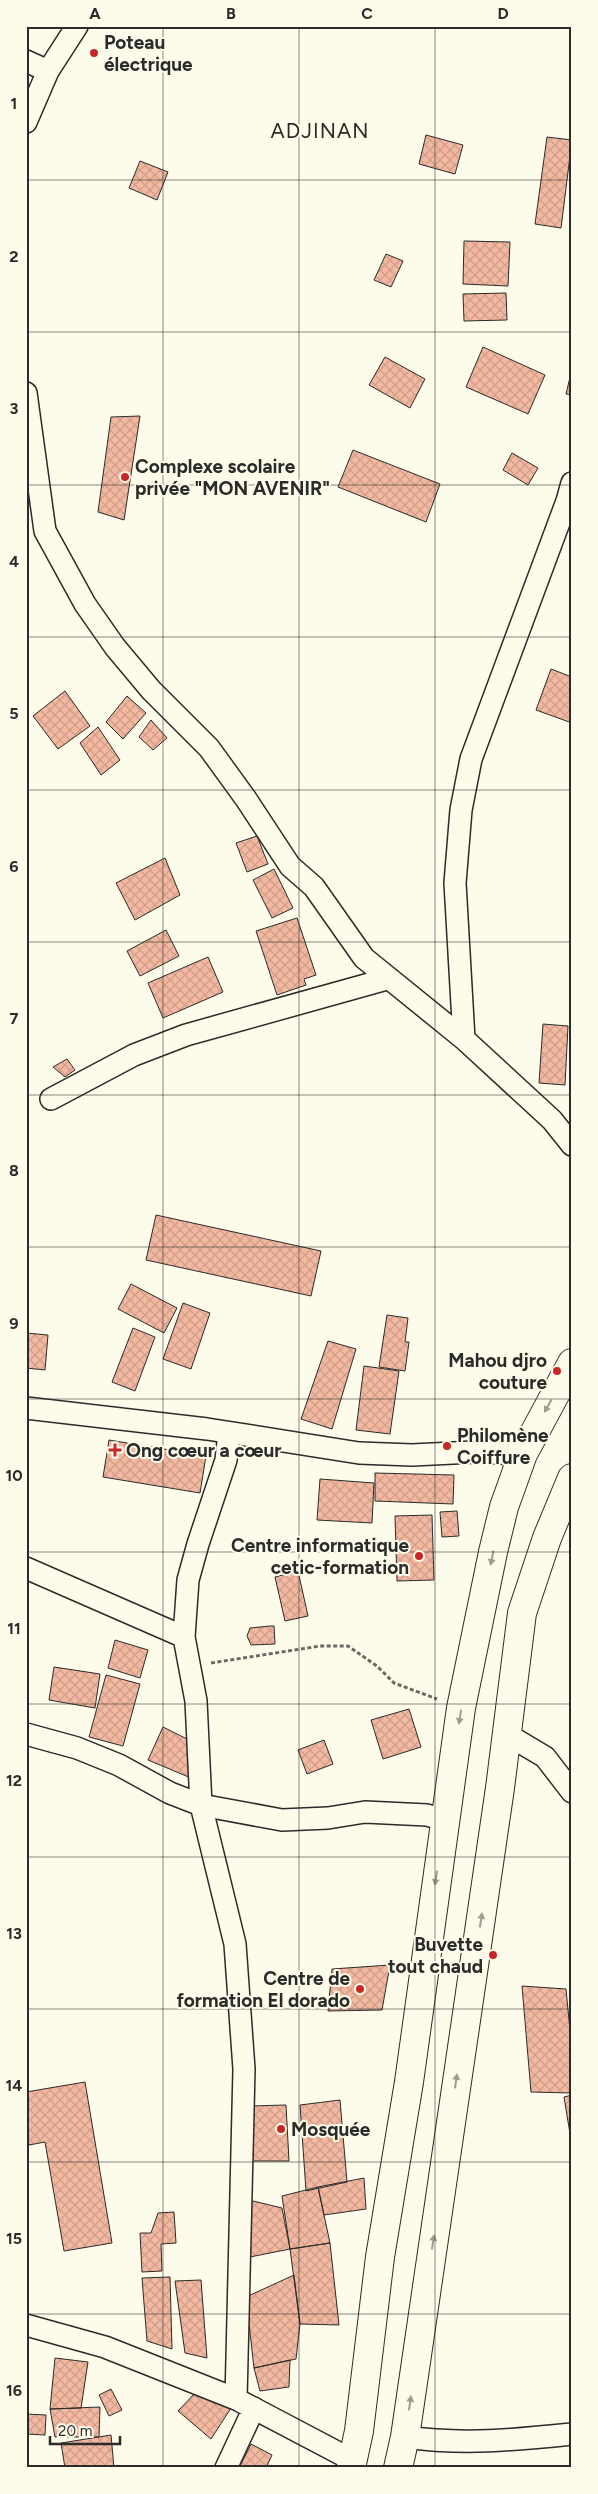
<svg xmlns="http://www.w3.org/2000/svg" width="598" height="2494" viewBox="0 0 598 2494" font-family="Figtree,sans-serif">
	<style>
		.building { fill: url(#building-cross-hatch); stroke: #2b2b2b }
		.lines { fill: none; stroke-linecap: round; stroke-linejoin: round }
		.minor-casing { stroke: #2b2b2b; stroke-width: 24 }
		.primary-casing { stroke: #2b2b2b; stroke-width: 30 }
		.path { stroke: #6a6964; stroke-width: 3; stroke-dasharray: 4 2.5; stroke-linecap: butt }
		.minor { stroke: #fdfbea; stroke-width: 21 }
		.primary { stroke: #fdfbea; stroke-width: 28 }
		.oneway { fill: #9e9d94 }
		.grid { fill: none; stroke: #2b2b2b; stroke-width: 1; stroke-opacity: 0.55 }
		.poi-dot { fill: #c62828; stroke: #fdfbea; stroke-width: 2 }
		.labels { text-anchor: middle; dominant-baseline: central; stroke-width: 4; stroke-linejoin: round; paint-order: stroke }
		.poi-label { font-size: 19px; font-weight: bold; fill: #2b2b2b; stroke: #fdfbea; text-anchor: start }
		.quarter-label { font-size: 21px; letter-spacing: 1px; fill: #2b2b2b; stroke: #fdfbea }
		.neatline { fill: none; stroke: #2b2b2b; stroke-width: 2 }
		.grid-label { font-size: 16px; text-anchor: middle; font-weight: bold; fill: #2b2b2b }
	</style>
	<defs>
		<pattern id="building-cross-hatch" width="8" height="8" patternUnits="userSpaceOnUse" patternTransform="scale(1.25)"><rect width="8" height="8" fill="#f2b8a0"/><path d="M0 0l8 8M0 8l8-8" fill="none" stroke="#d09e8a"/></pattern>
	</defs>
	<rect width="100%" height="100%" fill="#fdfbea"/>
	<!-- building -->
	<path class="building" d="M426,135L463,145L455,174L419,164Z
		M547,137L572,140L561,228L535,224Z
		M140,161L168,172L157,200L129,188Z
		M464,241L510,242L508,286L463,284Z
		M386,254L403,261L391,287L374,280Z
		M506,293L507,320L464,321L463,294Z
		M483,347L545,375L528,414L466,387Z
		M385,357L425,379L410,408L369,385Z
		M572,369V395L566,394Z
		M140,416L124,520L98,512L111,417Z
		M353,450L440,484L426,522L338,487Z
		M512,453L538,468L528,485L503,470Z
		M551,669L572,677V723L536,710Z
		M65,691L90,726L58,749L33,716Z
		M127,696L146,713L123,739L106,722Z
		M151,720L167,738L153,750L139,737Z
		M98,727L120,760L101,775L80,743Z
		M257,836L268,864L247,872L236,843Z
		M165,858L180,895L135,920L116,883Z
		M274,869L293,908L272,918L253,880Z
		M297,918L316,975L304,979L306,985L277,995L256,931Z
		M166,930L179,956L140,976L127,951Z
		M208,957L223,992L163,1018L148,983Z
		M543,1024L568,1026L565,1085L539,1083Z
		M67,1059L75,1070L65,1077L53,1067Z
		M156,1215L321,1251L311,1296L146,1260Z
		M131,1284L177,1308L164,1333L118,1309Z
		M183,1303L210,1313L191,1369L163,1359Z
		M387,1315L408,1318L405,1342H409L405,1371L379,1367Z
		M133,1328L155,1337L135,1391L112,1382Z
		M26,1333L48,1335L45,1370L26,1368Z
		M328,1341L356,1349L332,1429L301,1419Z
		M364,1366L399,1371L390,1434L356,1430Z
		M109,1440L206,1456L200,1493L103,1477Z
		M375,1473L454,1475L453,1504L375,1501Z
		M320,1479L374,1483L372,1523L317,1520Z
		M457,1511L459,1536L442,1537L440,1512Z
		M432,1515L434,1580L397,1581L395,1516Z
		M298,1571L308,1616L285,1621L275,1577Z
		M270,1626H274L275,1644L251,1645L247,1636L250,1628Z
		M115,1640L148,1650L140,1678L108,1668Z
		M54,1667L100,1674L95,1708L49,1700Z
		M106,1675L140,1684L123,1746L89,1737Z
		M409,1709L421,1747L383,1759L371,1720Z
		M163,1727L189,1740L191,1778L148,1760Z
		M324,1740L333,1764L307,1774L298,1750Z
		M390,1965L382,2010L328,2011L332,1969Z
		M522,1986L566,1989L572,2051V2093L531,2092Z
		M85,2082L112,2243L64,2251L45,2142L29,2145L26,2130V2092Z
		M572,2095V2146L564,2097Z
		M340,2100L347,2182L306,2191L300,2105Z
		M286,2105L289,2161H253L251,2106Z
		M364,2178L366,2209L324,2215L318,2187Z
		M318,2187L330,2243L290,2249L282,2196Z
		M249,2200L282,2208L290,2249L250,2257Z
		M174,2212L176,2243L161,2244L162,2271L142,2272L140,2233H151L158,2213Z
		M330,2243L339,2325L300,2324L290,2249Z
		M294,2275L300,2324L296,2359L254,2368L246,2297Z
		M170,2277L172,2349L147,2341L142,2278Z
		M201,2280L207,2358L185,2353L175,2281Z
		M55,2358L88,2362L81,2408L50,2409Z
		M290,2360L289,2387L260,2391L254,2368Z
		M111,2389L122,2410L109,2416L99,2395Z
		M196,2392L231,2408L211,2439L178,2411Z
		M100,2407L99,2437H55L50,2409Z
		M26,2414L46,2415L45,2435L26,2434Z
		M111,2435L114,2468H65L61,2443Z
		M251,2444L272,2455L266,2468H239Z"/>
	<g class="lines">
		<defs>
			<path id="minor" d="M26,61L48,71
				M26,122L48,71L77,26
				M26,393L45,531L85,604L115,647L151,690L209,748L246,799L290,866L314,887L364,958L464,1039L552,1120L572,1145
				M464,1039L455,883L461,810L471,759L567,501L572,483
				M51,1099L134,1055L186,1035L387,979
				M26,1408L207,1429L359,1453L412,1455L474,1452L523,1454
				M229,1433L226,1460L198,1544L188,1580L184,1637L196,1701L201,1805L235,1944L244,2069L236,2399
				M26,1568L184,1637
				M26,1734L77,1748L119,1765L170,1793L201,1805L282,1820L328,1818L365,1812L427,1815L444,1820
				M508,1735L545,1757L572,1792
				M26,2325L105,2347L236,2399L352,2460
				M405,2437C463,2445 514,2440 572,2434
				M226,2468L254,2408"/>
			<path id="primary" d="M351,2468L359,2431L380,2257L409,2082L461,1708L493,1552L504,1507L523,1454L572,1363
				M398,2468L405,2437L500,1788L522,1613L547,1538L572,1478"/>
		</defs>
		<!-- minor casing -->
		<use href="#minor" class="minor-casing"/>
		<!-- primary casing -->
		<use href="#primary" class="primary-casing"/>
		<!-- path -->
		<path class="path" d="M211,1663L320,1646H348L377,1666L394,1683L437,1699"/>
		<!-- minor -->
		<use href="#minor" class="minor"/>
		<!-- primary -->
		<use href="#primary" class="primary"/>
	</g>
	<!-- one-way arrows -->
	<defs><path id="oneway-solid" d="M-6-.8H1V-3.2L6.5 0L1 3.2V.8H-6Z" transform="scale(1.25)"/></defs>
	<g class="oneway">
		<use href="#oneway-solid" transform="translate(548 1406) rotate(119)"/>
		<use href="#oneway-solid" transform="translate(492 1558) rotate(101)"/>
		<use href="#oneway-solid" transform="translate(460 1717) rotate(99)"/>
		<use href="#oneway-solid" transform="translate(436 1878) rotate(98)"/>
		<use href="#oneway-solid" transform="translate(481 1920) rotate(-81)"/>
		<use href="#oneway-solid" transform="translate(456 2081) rotate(-82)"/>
		<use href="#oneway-solid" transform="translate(433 2242) rotate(-82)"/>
		<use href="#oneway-solid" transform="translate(410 2403) rotate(-82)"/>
	</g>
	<!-- grid -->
	<path class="grid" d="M163,26V2468M299,26V2468M435,26V2468M26,180H572M26,332H572M26,485H572M26,637H572M26,790H572M26,942H572M26,1095H572M26,1247H572M26,1399H572M26,1552H572M26,1704H572M26,1857H572M26,2009H572M26,2162H572M26,2314H572"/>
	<!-- markers -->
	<g class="poi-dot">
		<circle cx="94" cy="53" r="5"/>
		<circle cx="125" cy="477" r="5"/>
		<circle cx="557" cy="1371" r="5"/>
		<circle cx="447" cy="1446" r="5"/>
		<path d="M112.5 1442.5h5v5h5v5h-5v5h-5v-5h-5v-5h5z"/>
		<circle cx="419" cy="1556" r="5"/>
		<circle cx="493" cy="1955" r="5"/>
		<circle cx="360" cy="1989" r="5"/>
		<circle cx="281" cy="2129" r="5"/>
	</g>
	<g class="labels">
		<!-- poi labels -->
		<g class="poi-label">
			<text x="104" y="42">Poteau<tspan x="104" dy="22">électrique</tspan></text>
			<text x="135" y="466">Complexe scolaire<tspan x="135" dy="22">privée "MON AVENIR"</tspan></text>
			<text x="547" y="1360" text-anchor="end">Mahou djro<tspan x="547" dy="22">couture</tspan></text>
			<text x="457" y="1435">Philomène<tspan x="457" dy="22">Coiffure</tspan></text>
			<text x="126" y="1450">Ong cœur a cœur</text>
			<text x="409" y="1545" text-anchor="end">Centre informatique<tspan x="409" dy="22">cetic-formation</tspan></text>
			<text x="483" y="1944" text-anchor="end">Buvette<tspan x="483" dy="22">tout chaud</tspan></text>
			<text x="350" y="1978" text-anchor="end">Centre de<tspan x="350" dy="22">formation El dorado</tspan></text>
			<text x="291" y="2129">Mosquée</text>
		</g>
		<!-- quarter labels -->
		<g class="quarter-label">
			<text x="320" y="130">ADJINAN</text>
		</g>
	</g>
	<!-- border -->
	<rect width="598" height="2494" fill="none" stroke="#fdfbea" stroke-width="55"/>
	<!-- scale -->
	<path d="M50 2436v8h70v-8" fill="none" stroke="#2b2b2b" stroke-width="2.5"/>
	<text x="58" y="2436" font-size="15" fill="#2b2b2b" stroke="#fdfbea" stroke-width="4" paint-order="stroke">20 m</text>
	<rect x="28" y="28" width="542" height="2438" class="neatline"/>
	<g class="grid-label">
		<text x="95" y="19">A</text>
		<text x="231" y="19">B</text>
		<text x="367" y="19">C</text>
		<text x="503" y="19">D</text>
		<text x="14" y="109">1</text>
		<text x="14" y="262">2</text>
		<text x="14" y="414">3</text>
		<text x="14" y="567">4</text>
		<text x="14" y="719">5</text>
		<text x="14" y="872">6</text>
		<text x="14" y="1024">7</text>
		<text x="14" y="1176">8</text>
		<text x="14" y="1329">9</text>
		<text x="14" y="1481">10</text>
		<text x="14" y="1634">11</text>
		<text x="14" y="1786">12</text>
		<text x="14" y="1939">13</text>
		<text x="14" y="2091">14</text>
		<text x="14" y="2244">15</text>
		<text x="14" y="2396">16</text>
	</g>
</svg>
